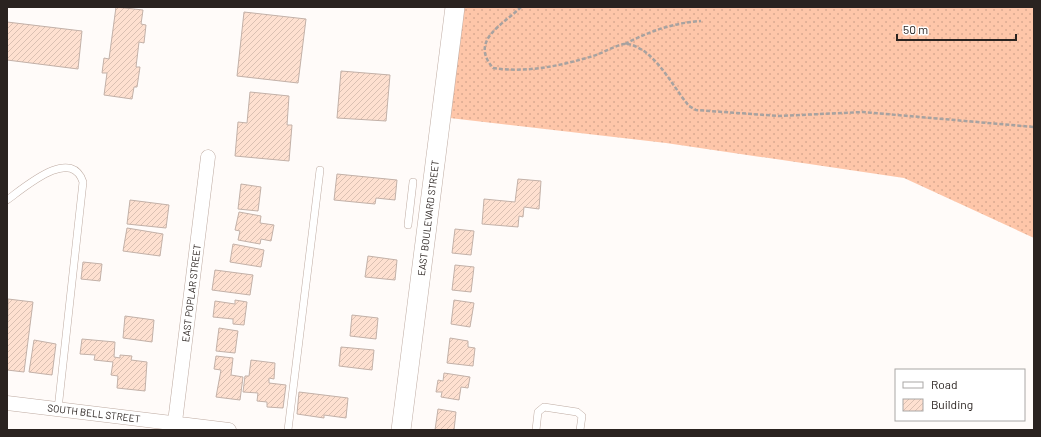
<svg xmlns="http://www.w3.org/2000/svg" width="1041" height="437" viewBox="0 0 1041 437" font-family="Barlow,sans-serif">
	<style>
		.grass { fill: url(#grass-dots) }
		.building { fill: url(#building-hatch); stroke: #c3b1a8 }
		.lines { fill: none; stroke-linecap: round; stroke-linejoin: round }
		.service-casing { stroke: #beaba2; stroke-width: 8 }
		.minor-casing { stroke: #beaba2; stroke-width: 15 }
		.secondary-casing { stroke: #beaba2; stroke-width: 20 }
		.path { stroke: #a7a2a0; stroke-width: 2.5; stroke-dasharray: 4 2; stroke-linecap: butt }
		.service { stroke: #fff; stroke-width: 7 }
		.minor { stroke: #fff; stroke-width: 14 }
		.secondary { stroke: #fff; stroke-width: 19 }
		.labels { text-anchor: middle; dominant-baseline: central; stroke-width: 3; stroke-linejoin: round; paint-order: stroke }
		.street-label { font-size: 10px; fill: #2a2320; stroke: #fff }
	</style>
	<defs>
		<pattern id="grass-dots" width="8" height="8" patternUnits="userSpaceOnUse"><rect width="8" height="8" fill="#fec6a9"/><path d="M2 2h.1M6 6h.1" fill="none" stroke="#daaa91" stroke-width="1.8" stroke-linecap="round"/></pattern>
		<pattern id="building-hatch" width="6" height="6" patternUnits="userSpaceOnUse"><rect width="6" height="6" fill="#fee0d0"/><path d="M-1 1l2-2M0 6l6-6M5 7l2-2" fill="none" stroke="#dac0b2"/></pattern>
	</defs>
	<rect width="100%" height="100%" fill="#fffbf9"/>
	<!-- grass -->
	<path class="grass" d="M455,7H1034V238L904,178L666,143L441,117Z"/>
	<!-- building -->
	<path class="building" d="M116,7L143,10L141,24L146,25L144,43L139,42L136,67H140L137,87H134L132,99L104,95L107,73H102L104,58L109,59Z
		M244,12L306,19L298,83L237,76Z
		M7,22L82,31L78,69L7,60Z
		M341,71L390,75L386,121L337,118Z
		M250,92L289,96L287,125H292L289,161L235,156L238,122L247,123Z
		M337,174L397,180L395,200L376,198L375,204L334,200Z
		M518,179L541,181L539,209L524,207L523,217L519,216L518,227L482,224L484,199L515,202Z
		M241,184L261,187L258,211L238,209Z
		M130,200L169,205L166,228L127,224Z
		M239,212L261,216L260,223L274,225L271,241L261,239L260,244L238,240L240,231L235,230Z
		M127,228L163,234L160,256L123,251Z
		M455,229L474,231L471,255L452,253Z
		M233,244L264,250L261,267L230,262Z
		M368,256L397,260L395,280L365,277Z
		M83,262L102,264L100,281L81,279Z
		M455,265L474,267L471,292L452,290Z
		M215,270L253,275L250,295L212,290Z
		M8,299L33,302L24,372L7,370Z
		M235,300L247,302L244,325L233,324V319L213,317L215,301L235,304Z
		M454,300L474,303L470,327L451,324Z
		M352,315L378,318L376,339L350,336Z
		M125,316L154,320L152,342L123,338Z
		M219,328L238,331L235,353L216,351Z
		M450,338L468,341V347L475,348L473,366L447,363Z
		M82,339L115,342L114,357L120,358V355L132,356L131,360L147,362L145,391L117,388L118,376L111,375L113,362L94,360L95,355L80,354Z
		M34,340L56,344L52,375L29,372Z
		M341,347L374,350L372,370L339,366Z
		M216,356L233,358L231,375L243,377L240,400L216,397L221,370L214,369Z
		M251,360L275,363L274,379L269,378V383L286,385L283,408L267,407V402L257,401L258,393L243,392L245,376H249Z
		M444,373L470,377L468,388L461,387L459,400L441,397L442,392H436L438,380L443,381Z
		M299,392L348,398L346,418L324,415V418L297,414Z
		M438,409L456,412L454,430H435Z"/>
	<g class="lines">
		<defs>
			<path id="service" d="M7,200C24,188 71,146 83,182L58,409
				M408,225L413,182
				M288,430L320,170
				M536,430L538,412L544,407L577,412L582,416L580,430"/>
			<path id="minor" d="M7,403L229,430
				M174,430L208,157"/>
			<path id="secondary" d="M401,430L455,7"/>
		</defs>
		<!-- service casing -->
		<use href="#service" class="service-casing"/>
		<!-- minor casing -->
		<use href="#minor" class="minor-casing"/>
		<!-- secondary casing -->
		<use href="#secondary" class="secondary-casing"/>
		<!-- path -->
		<path class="path" d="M521,7C503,25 469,40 493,68C527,73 560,66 593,56C603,53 614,46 624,44C631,43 639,48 644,51C663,65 674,88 689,106L696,110L779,116L863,112L1034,127
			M625,44C650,31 673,23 701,21"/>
		<!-- service -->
		<use href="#service" class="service"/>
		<!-- minor -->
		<use href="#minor" class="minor"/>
		<!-- secondary -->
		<use href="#secondary" class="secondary"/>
	</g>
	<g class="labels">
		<!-- street labels -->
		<g class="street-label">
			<text transform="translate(428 218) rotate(-83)">EAST BOULEVARD STREET</text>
			<text transform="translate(191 293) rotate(-83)">EAST POPLAR STREET</text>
			<text transform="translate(94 413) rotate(7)">SOUTH BELL STREET</text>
		</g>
	</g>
	<!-- border -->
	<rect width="1041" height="437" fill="none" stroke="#2a2320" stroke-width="16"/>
	<!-- legend -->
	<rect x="895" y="369" width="130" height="52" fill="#ffffff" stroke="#aaa7a6"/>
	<rect x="903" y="382" width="20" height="6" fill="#ffffff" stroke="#aaa7a6"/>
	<text x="931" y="389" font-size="12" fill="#2a2320">Road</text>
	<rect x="903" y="399" width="20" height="12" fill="url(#building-hatch)" stroke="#aaa7a6"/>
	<text x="931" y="409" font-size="12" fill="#2a2320">Building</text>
	<!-- scale -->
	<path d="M897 34v6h119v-6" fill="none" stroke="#2a2320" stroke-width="2"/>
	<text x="903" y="34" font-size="12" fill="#2a2320" stroke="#ffffff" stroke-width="3" paint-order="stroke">50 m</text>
</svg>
